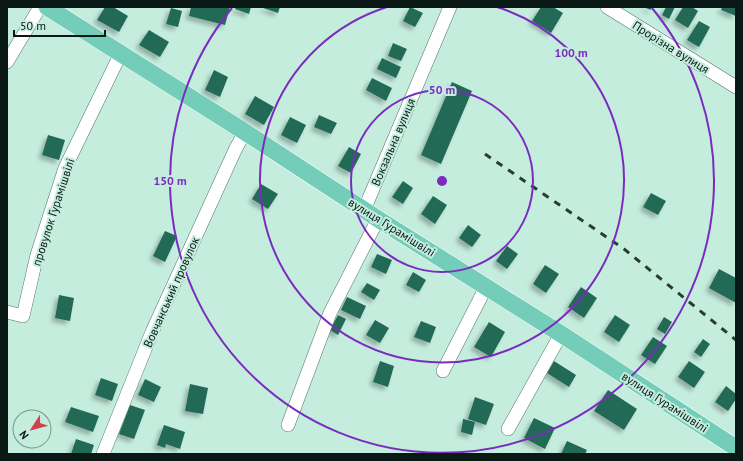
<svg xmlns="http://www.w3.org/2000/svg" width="743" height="461" viewBox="0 0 743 461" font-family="'PT Sans',sans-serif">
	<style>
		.building { fill: #226a56; filter: url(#shadow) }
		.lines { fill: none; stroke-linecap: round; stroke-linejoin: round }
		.minor-casing { stroke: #507569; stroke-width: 14 }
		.major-casing { stroke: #fff; stroke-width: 18 }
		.minor { stroke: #fff; stroke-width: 13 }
		.major { stroke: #74cdb9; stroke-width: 17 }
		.rail { stroke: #283b35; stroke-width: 3; stroke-dasharray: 7 7; stroke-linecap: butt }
		.ring { fill: none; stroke: #7b2cbf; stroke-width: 2 }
		.labels { text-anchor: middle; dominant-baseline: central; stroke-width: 4; stroke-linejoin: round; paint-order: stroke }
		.street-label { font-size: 12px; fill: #0a1915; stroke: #c5edde }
		.centre { fill: #7b2cbf; stroke: #c5edde; stroke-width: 2 }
		.ring-label { font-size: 12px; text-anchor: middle; font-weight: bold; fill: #7b2cbf; stroke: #c5edde; stroke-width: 4; stroke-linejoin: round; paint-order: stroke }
	</style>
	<defs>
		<filter id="shadow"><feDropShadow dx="-3.5" dy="3.5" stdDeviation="2" flood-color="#0004"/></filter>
	</defs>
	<rect width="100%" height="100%" fill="#c5edde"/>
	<!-- building -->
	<path class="building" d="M105,7H113L128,16L119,32L97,20Z
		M191,7H230L225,25L189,16Z
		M236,7H251L249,14L235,9Z
		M260,7H280L278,13Z
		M410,7L423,13L415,27L403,21Z
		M541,7H553L563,13L551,33L532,21Z
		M643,7H652L651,10Z
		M666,7H675L669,19L662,15Z
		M683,7H692L698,11L688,28L675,20Z
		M722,7H736V16L721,10Z
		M171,8L182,11L178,27L166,24Z
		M699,21L710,27L699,47L687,40Z
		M149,30L169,42L160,57L139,45Z
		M393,43L407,49L401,61L388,56Z
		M382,58L401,67L396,78L377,69Z
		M214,70L228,77L220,97L205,90Z
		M372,78L392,88L386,101L366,90Z
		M452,82L472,91L441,164L421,155Z
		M255,96L274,107L264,125L245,114Z
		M319,115L337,123L331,134L314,127Z
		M290,117L306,125L297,143L281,135Z
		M48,135L65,140L59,160L42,155Z
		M349,147L361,154L351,173L338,166Z
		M403,181L413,188L403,204L392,197Z
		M261,184L278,194L268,209L252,199Z
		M651,193L666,201L658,215L643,207Z
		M433,196L447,205L435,224L421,214Z
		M468,225L481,235L472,247L459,238Z
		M165,231L177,236L165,262L153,256Z
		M507,246L518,254L507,269L496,261Z
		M377,254L392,260L386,274L371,267Z
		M545,265L559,274L546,293L533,284Z
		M719,269L736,278V303L709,288Z
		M413,272L426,280L419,292L406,285Z
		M367,283L380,290L374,300L361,292Z
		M581,287L597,298L584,318L568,307Z
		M59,295L74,298L70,321L55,318Z
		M347,297L366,306L360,319L341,310Z
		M338,315L346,319L338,335L330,330Z
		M615,315L630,325L619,342L604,332Z
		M664,317L672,322L665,334L657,329Z
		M375,320L389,328L380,343L366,335Z
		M421,321L436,327L430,343L414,337Z
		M489,322L505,332L491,357L474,347Z
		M653,337L667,346L655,364L641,355Z
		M703,339L710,344L701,357L694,352Z
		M380,361L394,366L388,387L373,382Z
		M554,361L576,375L569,387L547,373Z
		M689,361L705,372L694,388L678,377Z
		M101,378L118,384L112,401L95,395Z
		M145,379L161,387L154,402L138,395Z
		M190,384L208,388L203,414L185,411Z
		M726,386L736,394V399L728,411L715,402Z
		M608,390L637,409L624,430L594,411Z
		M475,397L494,404L486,425L468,419Z
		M130,405L145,410L134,439L119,434Z
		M71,407L99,416L93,432L65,422Z
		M534,418L555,428L545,449L524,438Z
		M463,419L475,422L472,435L461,432Z
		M164,425L185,432L180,449L166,444L165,448L157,445Z
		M76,439L94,445L91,454H71Z
		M567,441L587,450L585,454H561Z"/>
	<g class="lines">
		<defs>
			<path id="minor" d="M607,7L736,87
				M7,62L40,7
				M364,210L450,7
				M7,312L23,316L37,255L65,168L121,53
				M443,371L486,287
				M288,425L330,313L378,219
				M508,429L561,334
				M103,454L152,332L236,148L245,132"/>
			<path id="major" d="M47,7L245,132L378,219L561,334L736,448"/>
		</defs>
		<!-- minor casing -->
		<use href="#minor" class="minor-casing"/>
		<!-- major casing -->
		<use href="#major" class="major-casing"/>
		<!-- minor -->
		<use href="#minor" class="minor"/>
		<!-- major -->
		<use href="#major" class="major"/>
		<!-- rail -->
		<path class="rail" d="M485,154L624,249L736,340"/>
	</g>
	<!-- distance rings -->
	<g class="ring">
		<circle cx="442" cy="181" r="91"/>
		<path d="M497 7A182 182 0 1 1 387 7"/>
		<path d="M652 8A272 272 0 1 1 232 8"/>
	</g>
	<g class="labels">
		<!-- street labels -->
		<g class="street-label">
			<text transform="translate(671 47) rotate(32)">Прорізна вулиця</text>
			<text transform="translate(393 142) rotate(-67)">Вокзальна вулиця</text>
			<text transform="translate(53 212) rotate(-72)">провулок Гурамішвілі</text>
			<text transform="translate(392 227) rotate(32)">вулиця Гурамішвілі</text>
			<text transform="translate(171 292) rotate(-66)">Вовчанський провулок</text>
			<text transform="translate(665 402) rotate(33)">вулиця Гурамішвілі</text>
		</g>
	</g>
	<circle cx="442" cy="181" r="6" class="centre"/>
	<g class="ring-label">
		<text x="571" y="57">100 m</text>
		<text x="442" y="94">50 m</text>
		<text x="170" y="185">150 m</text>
	</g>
	<!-- border -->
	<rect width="743" height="461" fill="none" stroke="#0a1915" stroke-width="16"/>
	<!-- north arrow -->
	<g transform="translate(32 429) rotate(234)"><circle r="19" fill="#c5edde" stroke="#7a988e"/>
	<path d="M0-3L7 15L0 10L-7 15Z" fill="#d14149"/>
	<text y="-6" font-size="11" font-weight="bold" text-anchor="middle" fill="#0a1915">N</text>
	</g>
	<!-- scale -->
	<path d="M14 30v6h91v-6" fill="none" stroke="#0a1915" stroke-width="2"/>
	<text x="20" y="30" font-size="12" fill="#0a1915" stroke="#c5edde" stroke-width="3" paint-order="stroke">50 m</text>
</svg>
